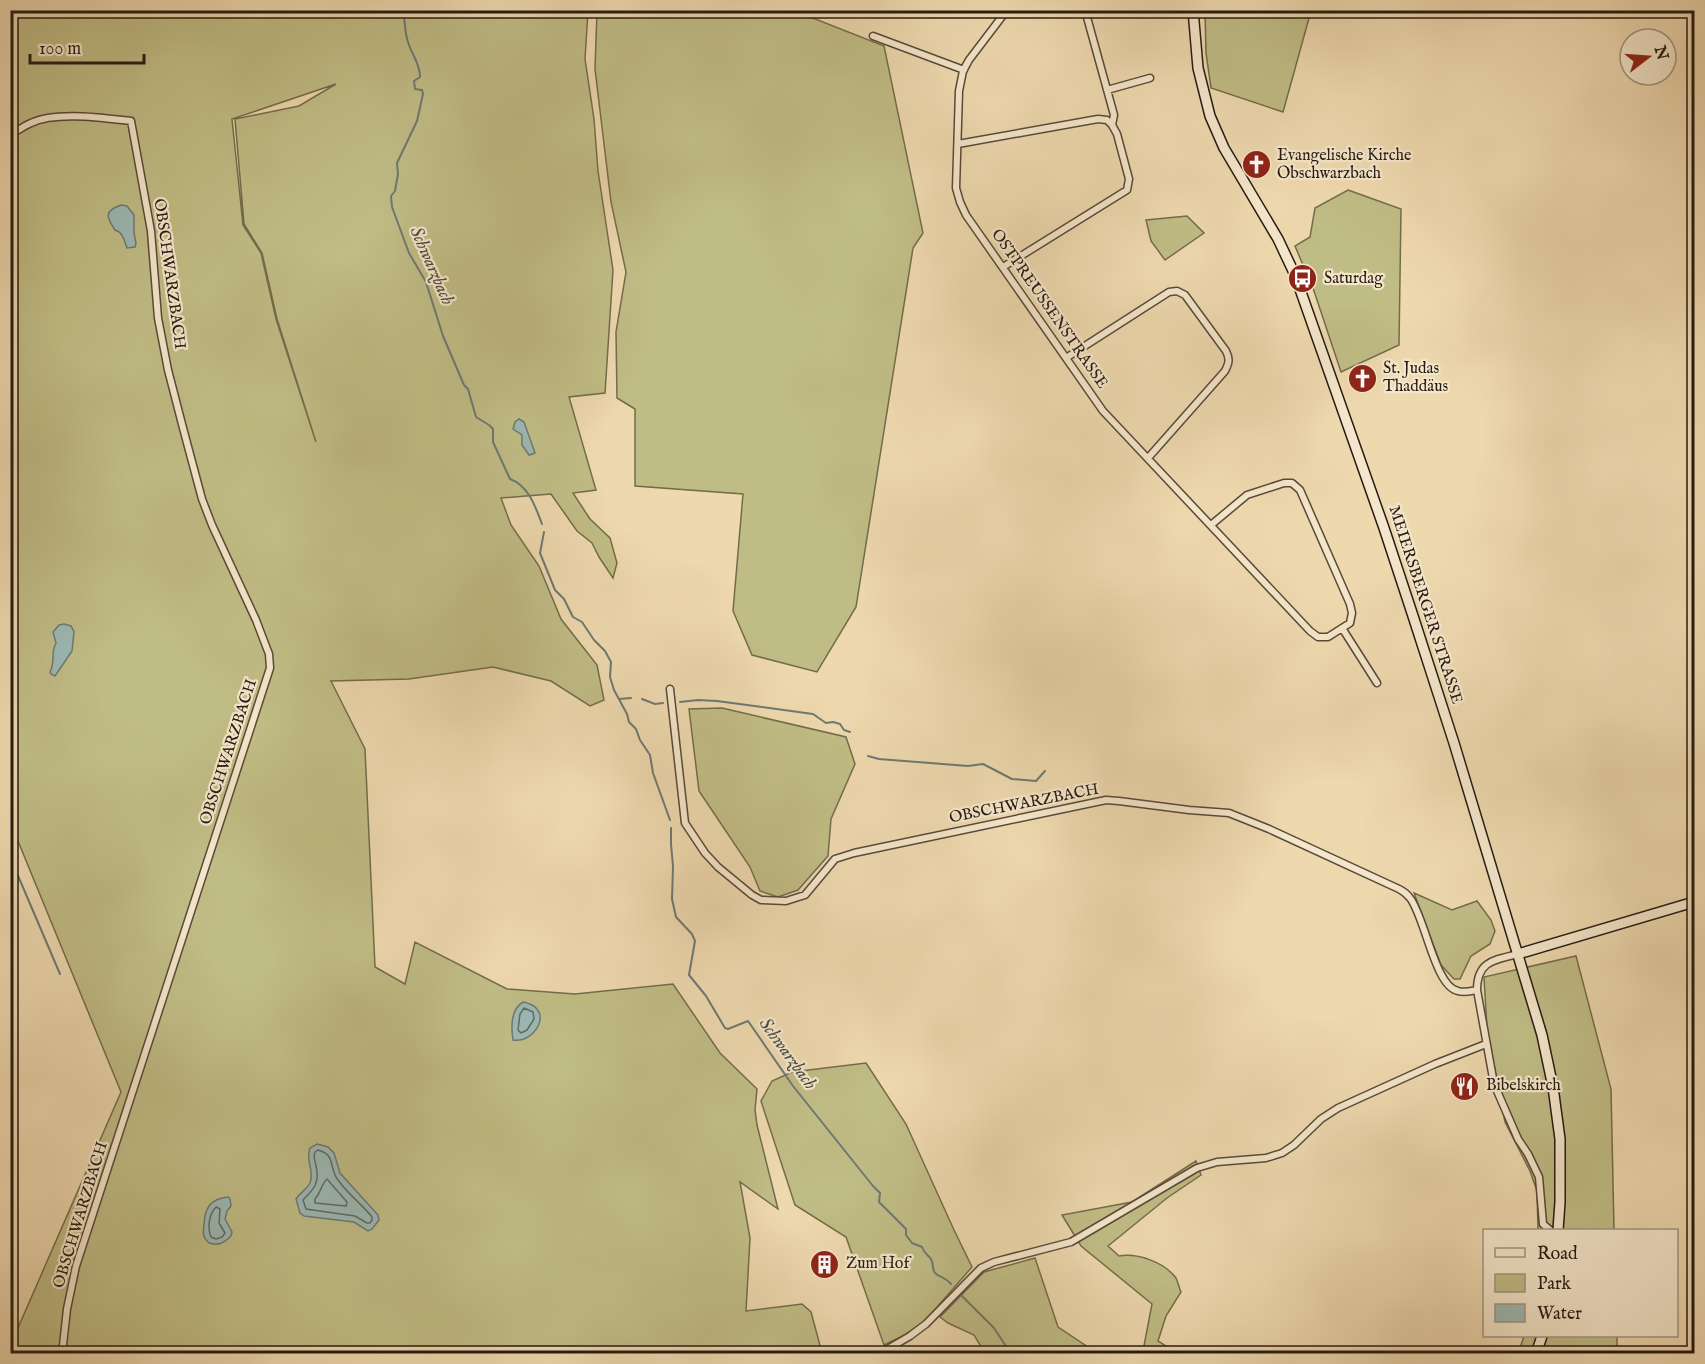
<svg xmlns="http://www.w3.org/2000/svg" width="1705" height="1364" viewBox="0 0 1705 1364" font-family="'IM FELL English',serif">
	<style>
		.green { fill: #c0bc85; stroke: #736c4c; stroke-width: 1.5; fill-rule: evenodd }
		.water { fill: #9cb8b4; stroke: #6d7973; stroke-width: 1.5 }
		.lines { fill: none; stroke-linecap: round; stroke-linejoin: round }
		.shore { stroke: #616a63; stroke-width: 1.5 }
		.stream { stroke: #6d7973; stroke-width: 2 }
		.street-casing { stroke: #584a39; stroke-width: 9 }
		.secondary-casing { stroke: #261b12; stroke-width: 12 }
		.street { stroke: #f4e6ca; stroke-width: 6 }
		.secondary { stroke: #f4e6ca; stroke-width: 9 }
		.labels { text-anchor: middle; dominant-baseline: central; stroke-width: 4.5; stroke-linejoin: round; paint-order: stroke }
		.poi-label { font-size: 16px; fill: #261b12; stroke: #f4e6ca; text-anchor: start }
		.street-label { font-size: 16px; fill: #261b12; stroke: #f4e6ca }
		.water-label { font-size: 18px; font-style: italic; fill: #494a43; stroke: #f4e6ca }
	</style>
	<rect width="100%" height="100%" fill="#eed8ae"/>
	<filter id="stains"><feTurbulence type="fractalNoise" baseFrequency=".00333" numOctaves="4"/><feColorMatrix values="0 0 0 0 .2 0 0 0 0 .09 0 0 0 0 .02 0 0 0 .5 -.17"/></filter>
	<radialGradient id="worn" r=".72"><stop offset=".6" stop-color="#630" stop-opacity="0"/><stop offset="1" stop-color="#630" stop-opacity=".3"/></radialGradient>
	<!-- green -->
	<path class="green" d="M10,11H588L585,59L594,119L598,171L613,270L605,393L569,397L596,490L573,493L590,519L610,538L617,563L613,578L599,557L592,543L577,531L551,494L501,498L511,525L539,566L561,619L597,665L604,700L590,706L551,681L493,667L409,679L331,681L365,749L375,967L405,984L415,942L507,989L575,994L673,984L720,1053L757,1089L755,1110L757,1125L778,1209L740,1182L750,1238L746,1311L802,1304L811,1312L822,1353H11V1344L121,1092L11,824ZM336,84L299,106L235,119L244,224L262,253L277,319L316,442L276,319L261,253L243,225L232,119Z
		M597,11H795L884,46L923,233L913,248L856,607L817,672L752,655L733,611L743,494L635,486V409L617,398L616,332L626,272L611,202L595,69Z
		M1205,11H1311L1283,112L1211,88L1206,53Z
		M1348,190L1401,209L1399,345L1341,372L1314,291L1295,246L1310,237L1315,208Z
		M1187,216L1204,233L1165,260L1151,241L1146,220Z
		M722,708L846,737L855,764L831,819L828,856L798,890L778,897L760,891L750,867L699,791L689,709Z
		M1414,893L1452,910L1477,901L1491,920L1495,931L1490,944L1471,956L1460,979H1454L1441,965Z
		M1576,956L1611,1089L1614,1230H1538L1537,1191L1530,1171L1505,1122L1487,1029L1484,977Z
		M866,1063L906,1124L954,1230L972,1267L925,1321L903,1336L884,1345L846,1237L795,1205L761,1101L772,1081L792,1072Z
		M1196,1161L1201,1175L1167,1198L1108,1246L1119,1256C1138,1253 1164,1262 1176,1278C1178,1282 1179,1288 1181,1292L1166,1316L1158,1341L1175,1352V1353H1149L1143,1351L1152,1304L1081,1246L1062,1215L1132,1202Z
		M1035,1258L1058,1327L1097,1353H985L974,1335L948,1323L940,1317L984,1272Z
		M1524,1336H1617V1353L1518,1354Z"/>
	<!-- water -->
	<path class="water" d="M121,205L127,206L134,215V233L136,243L135,247L127,248C124,240 123,232 115,230C106,217 104,211 121,205Z
		M519,419L524,422L535,453L529,455L522,445V435L513,429L515,422Z
		M64,624L71,626L74,632L72,651L55,676L51,674L50,672C56,660 50,654 56,643L53,632L59,625Z
		M523,1002C556,1008 535,1044 513,1040C511,1027 511,1009 523,1002Z
		M317,1144L328,1147L334,1153L340,1173L378,1215L379,1220L372,1229L368,1231L354,1222L304,1216L300,1213L296,1199C300,1193 307,1189 310,1183C315,1170 305,1162 310,1148Z
		M228,1197L230,1199L231,1206L227,1211L225,1219L232,1232L231,1236C224,1243 219,1246 209,1243C202,1237 203,1233 204,1224C205,1208 210,1199 228,1197Z"/>
	<g class="lines">
		<!-- shore -->
		<path class="shore" d="M524,1008L533,1012L534,1019L527,1030L521,1033L518,1030L520,1014Z
			M318,1150C335,1155 329,1164 336,1177C345,1192 361,1203 372,1217V1220L370,1223H367L355,1216L306,1209L303,1200C314,1189 320,1183 316,1166C315,1160 313,1158 315,1152Z
			M327,1179L347,1202L346,1206L315,1203V1199C320,1194 322,1183 327,1179Z
			M216,1207L220,1209L219,1223L225,1233L222,1237L216,1239L211,1237C207,1228 209,1214 216,1207Z"/>
		<!-- stream -->
		<path class="stream" d="M416,10L404,15C405,26 405,35 409,45C413,56 420,64 420,77L414,81L415,89L422,90L423,94L417,121L397,163L398,174L395,191L391,196L392,207L409,253L426,282L443,336L464,385L468,389L476,417L489,425L493,429V442L510,479C529,486 535,506 542,524
			M544,532L540,553L555,590L564,599L573,617L582,622L594,640L605,651L611,662L610,677L614,690L627,714L629,722L636,729L640,740L650,755L653,773L670,820
			M619,699L631,698
			M642,699L655,704L663,703
			M680,702L698,700L717,701L813,714L826,723L833,722L840,724L844,730L850,732
			M868,756L879,759L968,766L983,764L1012,779L1036,781L1045,771
			M671,828V844L673,866L672,899L676,917L692,934L695,941L689,975L706,996L725,1028L728,1029L748,1021L793,1086L873,1186L880,1193L879,1202L906,1229V1235L912,1243L922,1247C924,1253 927,1254 931,1259C934,1264 932,1270 935,1273C940,1278 944,1276 951,1284
			M10,857L60,974
			M962,1296L994,1328L1011,1354"/>
		<defs>
			<path id="street" d="M1007,10L969,60L963,71L959,91L956,188L960,202L966,215L1103,411L1310,631L1318,637H1328L1350,623L1352,613L1350,604L1300,490L1292,483H1284L1247,495L1211,525
				M1085,10L1114,115L1112,125
				M873,36L964,70
				M1107,90L1150,78
				M10,135C17,131 24,126 31,123C56,111 103,118 131,121L151,231L158,318L168,370L183,428L202,499L212,525L256,620L269,654L270,668L76,1266L67,1309L62,1354
				M958,144L1098,119L1107,120L1112,125L1117,134L1129,179L1127,190L1003,267
				M1066,358L1169,292L1177,291L1185,295L1226,351C1230,359 1229,363 1225,371L1148,458
				M1342,628L1377,683
				M670,689L685,823L705,853L718,867L752,895L761,900L786,901L805,895L835,859L854,853L1106,800L1119,801L1189,810L1229,813L1269,829L1399,889C1403,891 1407,894 1410,898C1425,917 1435,987 1458,991C1464,993 1471,991 1477,990
				M1518,954C1494,960 1477,961 1477,990L1494,1084L1518,1139L1528,1154L1539,1177L1543,1224L1550,1230
				M879,1354L910,1336L926,1324L981,1268L994,1262L1071,1242L1197,1168L1217,1162L1266,1158L1282,1153L1294,1145L1321,1119L1338,1108L1435,1064L1486,1044"/>
			<path id="secondary" d="M1193,10L1198,68L1210,116L1224,148L1278,239L1295,275L1384,528L1413,616L1454,743L1542,1035L1553,1087L1560,1139V1202L1558,1230
				M1518,954L1694,902
				M1536,1354L1542,1336"/>
		</defs>
		<!-- street casing -->
		<use href="#street" class="street-casing"/>
		<!-- secondary casing -->
		<use href="#secondary" class="secondary-casing"/>
		<!-- street -->
		<use href="#street" class="street"/>
		<!-- secondary -->
		<use href="#secondary" class="secondary"/>
	</g>
	<!-- icons -->
	<defs>
		<symbol id="church-disc" viewBox="-11 -11 22 22"><circle r="9.5" fill="#8f2418" stroke="#f4e6ca"/><path d="M-1.2-6h2.4v3.5h3.3v2.4h-3.3V6h-2.4V-.1h-3.3v-2.4h3.3Z" fill="#fff"/></symbol>
		<symbol id="bus-disc" viewBox="-11 -11 22 22"><circle r="9.5" fill="#8f2418" stroke="#f4e6ca"/><path d="M-5-6H5V4H4V6H2V4H-2V6H-4V4H-5ZM-3.5-4V0h7V-4ZM-3.5 1.2v1.5H-2V1.2ZM2 1.2v1.5H3.5V1.2Z" fill="#fff"/></symbol>
		<symbol id="restaurant-disc" viewBox="-11 -11 22 22"><circle r="9.5" fill="#8f2418" stroke="#f4e6ca"/><path d="M-5-6h1v4h1v-4h1v4h1v-4h1v5L-1.5 .5V6h-2V.5L-5-1ZM5-6V6H3V1.5H1.5Q1.5-4 5-6Z" fill="#fff"/></symbol>
		<symbol id="building-disc" viewBox="-11 -11 22 22"><circle r="9.5" fill="#8f2418" stroke="#f4e6ca"/><path d="M-4-6H4V6H1V3H-1V6H-4ZM-2.5-4.3h1.7v1.8h-1.7ZM.8-4.3h1.7v1.8H.8ZM-2.5-1h1.7V.8h-1.7ZM.8-1h1.7V.8H.8Z" fill="#fff"/></symbol>
	</defs>
	<g fill-rule="evenodd">
		<use href="#church-disc" x="1240" y="148" width="33" height="33"/>
		<use href="#bus-disc" x="1286" y="262" width="33" height="33"/>
		<use href="#church-disc" x="1346" y="362" width="33" height="33"/>
		<use href="#restaurant-disc" x="1448" y="1070" width="33" height="33"/>
		<use href="#building-disc" x="808" y="1248" width="33" height="33"/>
	</g>
	<g class="labels">
		<!-- poi labels -->
		<g class="poi-label">
			<text x="1277" y="156">Evangelische Kirche<tspan x="1277" dy="18">Obschwarzbach</tspan></text>
			<text x="1324" y="279">Saturdag</text>
			<text x="1383" y="369">St. Judas<tspan x="1383" dy="18">Thaddäus</tspan></text>
			<text x="1486" y="1086">Bibelskirch</text>
			<text x="846" y="1264">Zum Hof</text>
		</g>
		<!-- street labels -->
		<g class="street-label">
			<text transform="translate(169 274) rotate(82)">OBSCHWARZBACH</text>
			<text transform="translate(1049 309) rotate(55)">OSTPREUSSENSTRASSE</text>
			<text transform="translate(1425 605) rotate(72)">MEIERSBERGER STRASSE</text>
			<text transform="translate(229 752) rotate(-72)">OBSCHWARZBACH</text>
			<text transform="translate(1024 804) rotate(-11)">OBSCHWARZBACH</text>
			<text transform="translate(81 1215) rotate(-73)">OBSCHWARZBACH</text>
		</g>
		<!-- water labels -->
		<g class="water-label">
			<text transform="translate(431 266) rotate(66)">Schwarzbach</text>
			<text transform="translate(787 1054) rotate(54)">Schwarzbach</text>
		</g>
	</g>
	<!-- margin -->
	<rect width="1705" height="1364" fill="none" stroke="#eed8ae" stroke-width="36"/>
	<rect x="12" y="12" width="1681" height="1340" fill="none" stroke="#261b12" stroke-width="3"/>
	<rect x="18" y="18" width="1669" height="1328" fill="none" stroke="#261b12" stroke-width="1.5"/>
	<!-- legend -->
	<rect x="1483" y="1229" width="195" height="108" fill="#f4e6ca" stroke="#a29580" stroke-width="1.5"/>
	<rect x="1495" y="1248" width="30" height="9" fill="#f4e6ca" stroke="#a29580" stroke-width="1.5"/>
	<text x="1537" y="1259" font-size="18" fill="#261b12">Road</text>
	<rect x="1495" y="1274" width="30" height="18" fill="#c0bc85" stroke="#a29580" stroke-width="1.5"/>
	<text x="1537" y="1289" font-size="18" fill="#261b12">Park</text>
	<rect x="1495" y="1304" width="30" height="18" fill="#9cb8b4" stroke="#a29580" stroke-width="1.5"/>
	<text x="1537" y="1319" font-size="18" fill="#261b12">Water</text>
	<!-- north arrow -->
	<g transform="translate(1648 57) rotate(73)"><circle r="28" fill="#f4e6ca" stroke="#a29580" stroke-width="1.5"/>
	<path d="M0-4.5L10 22L0 15L-10 22Z" fill="#8f2418"/>
	<text y="-9" font-size="16" font-weight="bold" text-anchor="middle" fill="#261b12">N</text>
	</g>
	<!-- scale -->
	<path d="M30 54v9h114v-9" fill="none" stroke="#261b12" stroke-width="3"/>
	<text x="39" y="54" font-size="18" fill="#261b12" stroke="#f4e6ca" stroke-width="4.5" paint-order="stroke">100 m</text>
	<rect width="100%" height="100%" filter="url(#stains)"/>
	<rect width="100%" height="100%" fill="url(#worn)"/>
</svg>
